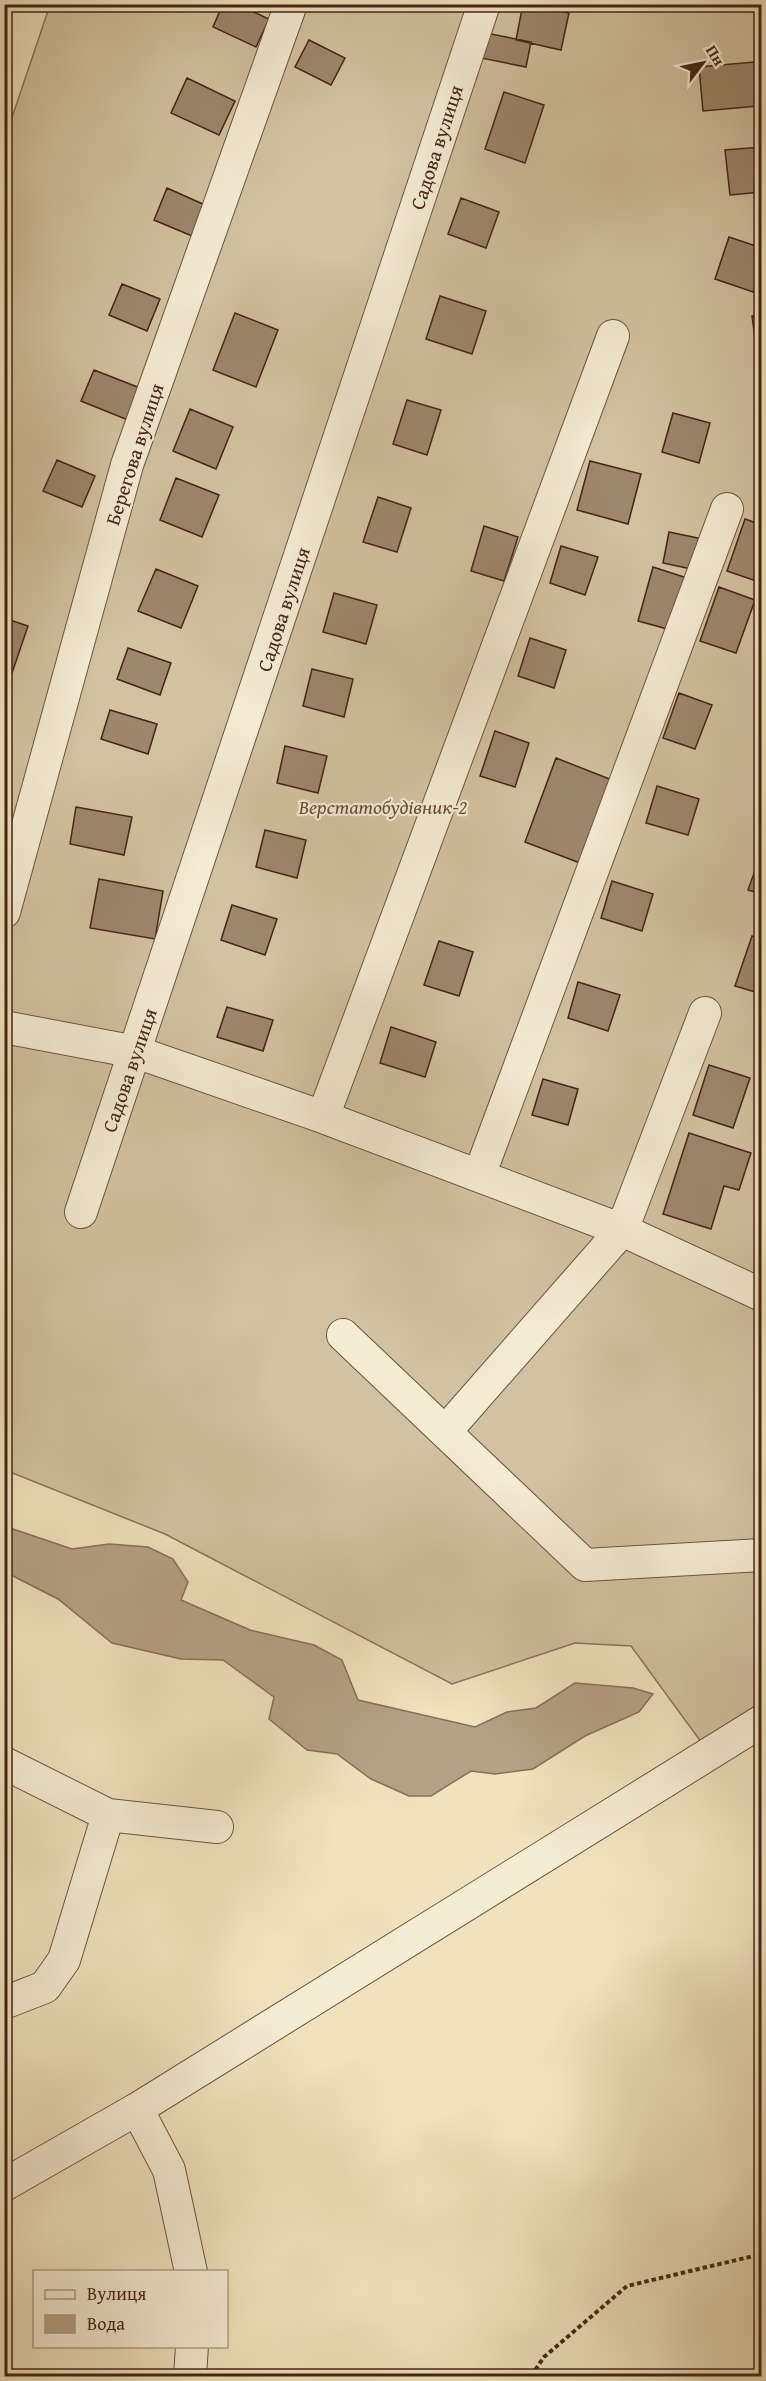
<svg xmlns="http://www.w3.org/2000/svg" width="766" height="2381" viewBox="0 0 766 2381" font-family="'Gentium Book Plus',serif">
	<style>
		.garden { fill: #d2c2a1; stroke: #8b735c; stroke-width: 1.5 }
		.water { fill: #b5a185; stroke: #886f59; stroke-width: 1.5 }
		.building { fill: #9d876d; stroke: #442417; stroke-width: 1.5 }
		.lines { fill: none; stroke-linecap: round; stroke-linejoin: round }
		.minor-casing { stroke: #6f5440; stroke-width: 34 }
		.path { stroke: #442417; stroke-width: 4; stroke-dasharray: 4.5 3; stroke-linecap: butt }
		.minor { stroke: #f5ecd4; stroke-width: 32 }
		.labels { text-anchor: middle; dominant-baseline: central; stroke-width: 4.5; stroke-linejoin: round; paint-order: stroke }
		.street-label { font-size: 20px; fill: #442417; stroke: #f5ecd4 }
		.park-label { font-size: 20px; font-style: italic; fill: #684c3a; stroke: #f5ecd4 }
	</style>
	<rect width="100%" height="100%" fill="#efe2bd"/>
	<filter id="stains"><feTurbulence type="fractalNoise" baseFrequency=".00333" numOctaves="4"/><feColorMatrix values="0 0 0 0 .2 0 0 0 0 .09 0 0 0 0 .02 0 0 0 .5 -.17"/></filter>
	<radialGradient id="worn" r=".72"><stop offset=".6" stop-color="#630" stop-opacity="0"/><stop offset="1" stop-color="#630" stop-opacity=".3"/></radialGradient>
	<!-- garden -->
	<path class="garden" d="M50,5H761V1705L704,1746L631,1646L575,1643L452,1684L165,1534L5,1470L4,141Z"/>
	<!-- water -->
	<path class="water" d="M4,1526L72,1549L109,1544L148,1547L173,1559L188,1582L181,1600L250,1630L314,1645L342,1660L358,1700L475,1727L507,1712L536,1708L575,1683L633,1688L653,1694L639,1712L585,1736L533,1769L495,1774L471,1771L431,1796H409L371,1779L337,1754L307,1750L269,1719L274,1697L223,1660L181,1659L112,1643L58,1599L5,1572Z"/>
	<!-- building -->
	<path class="building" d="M223,4H236L269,19L256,47L213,27Z
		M523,4L569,13L561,50L516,40Z
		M486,33L531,42L526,67L481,58Z
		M309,40L345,58L331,85L295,67Z
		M754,62L758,106L703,111L699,67Z
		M187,78L235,101L219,135L171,113Z
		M504,92L544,105L525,163L485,149Z
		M762,147V192L730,195L725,150Z
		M167,188L205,205L192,236L154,220Z
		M461,198L499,212L486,248L448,234Z
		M729,237L762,248V295L715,279Z
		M122,284L160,299L147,331L109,315Z
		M440,296L486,311L472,354L426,339Z
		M235,313L278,330L256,387L213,370Z
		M762,315V361L758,362L752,316Z
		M94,370L140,388L128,420L81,401Z
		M407,400L441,410L427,455L393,444Z
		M190,409L233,427L216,469L173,451Z
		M673,413L710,423L699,463L662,452Z
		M57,460L95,476L82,507L43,491Z
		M590,461L641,474L628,524L577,510Z
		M176,478L219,495L202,537L160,520Z
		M378,497L411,508L397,552L363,542Z
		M745,519L762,525V583L727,571Z
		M484,526L518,537L504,581L471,571Z
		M669,532L703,539L696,570L663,563Z
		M561,546L598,557L585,595L550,583Z
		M653,567L687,578L671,630L638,621Z
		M156,569L198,586L181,628L138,611Z
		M719,587L755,600L736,653L700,641Z
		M334,593L377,605L366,644L323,632Z
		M4,618L28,626L12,673L4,670Z
		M530,638L566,650L554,688L518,676Z
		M128,648L171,663L160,695L117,679Z
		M312,669L353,679L344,717L303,706Z
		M679,693L712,705L695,749L663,738Z
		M110,710L157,724L148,754L101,739Z
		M495,731L529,743L515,787L480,776Z
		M285,746L327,756L318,793L277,783Z
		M556,758L612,780L580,863L525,842Z
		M657,786L699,799L688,835L646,823Z
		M76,807L132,817L124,855L70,844Z
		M265,830L306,840L297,878L256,867Z
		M762,851V894L748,890Z
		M99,879L163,891L155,939L90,928Z
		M612,881L653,894L642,931L601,918Z
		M232,905L277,919L265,955L221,940Z
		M752,936L762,939V994L735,986Z
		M439,941L473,952L459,996L424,985Z
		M578,982L620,995L608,1031L568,1018Z
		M227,1007L273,1020L263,1051L217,1037Z
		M391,1027L436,1042L425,1077L380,1063Z
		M709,1065L750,1078L733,1128L693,1115Z
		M543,1079L578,1089L568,1125L532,1115Z
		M689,1133L751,1153L739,1190L724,1186L711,1229L663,1214Z"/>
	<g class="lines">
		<defs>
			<path id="minor" d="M4,912L127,465L291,4
				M4,1027L136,1052L323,1117L622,1230L762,1295
				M323,1117L613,336
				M479,1176L727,509
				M81,1212L484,4
				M343,1335L585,1565L762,1555
				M445,1432L622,1230L705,1013
				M4,1763L108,1815L217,1827
				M4,2003L45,1987L64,1960L108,1815
				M137,2109L169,2170L191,2272
				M4,2185L137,2109L762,1721
				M190,2376L192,2346"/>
		</defs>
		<!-- minor casing -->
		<use href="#minor" class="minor-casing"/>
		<!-- path -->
		<path class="path" d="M531,2376L544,2357L627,2286L762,2254"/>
		<!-- minor -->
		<use href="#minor" class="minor"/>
	</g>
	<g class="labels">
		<!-- street labels -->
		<g class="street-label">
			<text transform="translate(436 147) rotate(-72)">Садова вулиця</text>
			<text transform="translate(134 454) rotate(-72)">Берегова вулиця</text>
			<text transform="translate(283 609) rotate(-72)">Садова вулиця</text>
			<text transform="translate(129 1070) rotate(-71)">Садова вулиця</text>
		</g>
		<!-- park labels -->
		<g class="park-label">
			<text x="383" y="806">Верстатобудівник-2</text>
		</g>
	</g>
	<!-- margin -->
	<rect width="766" height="2381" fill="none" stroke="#efe2bd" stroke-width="24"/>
	<rect x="6" y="6" width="754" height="2369" fill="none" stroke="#442417" stroke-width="3"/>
	<rect x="12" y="12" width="742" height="2357" fill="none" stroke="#442417" stroke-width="1.5"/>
	<!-- legend -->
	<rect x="33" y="2270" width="195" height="78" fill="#f5ecd4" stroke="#ae9c88" stroke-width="1.5"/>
	<rect x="45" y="2290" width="30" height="9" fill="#f5ecd4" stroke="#ae9c88" stroke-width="1.5"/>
	<text x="87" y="2300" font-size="18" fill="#442417">Вулиця</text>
	<rect x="45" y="2315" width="30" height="18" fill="#b5a185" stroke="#ae9c88" stroke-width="1.5"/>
	<text x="87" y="2330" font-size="18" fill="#442417">Вода</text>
	<!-- north arrow -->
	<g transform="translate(703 63) rotate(58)" stroke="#f5ecd4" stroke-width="4.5" paint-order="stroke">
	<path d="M0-4.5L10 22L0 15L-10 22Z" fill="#442417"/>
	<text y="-9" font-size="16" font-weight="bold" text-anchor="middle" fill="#442417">Пн</text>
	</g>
	<rect width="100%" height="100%" filter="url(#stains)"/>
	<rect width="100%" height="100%" fill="url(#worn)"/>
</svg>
